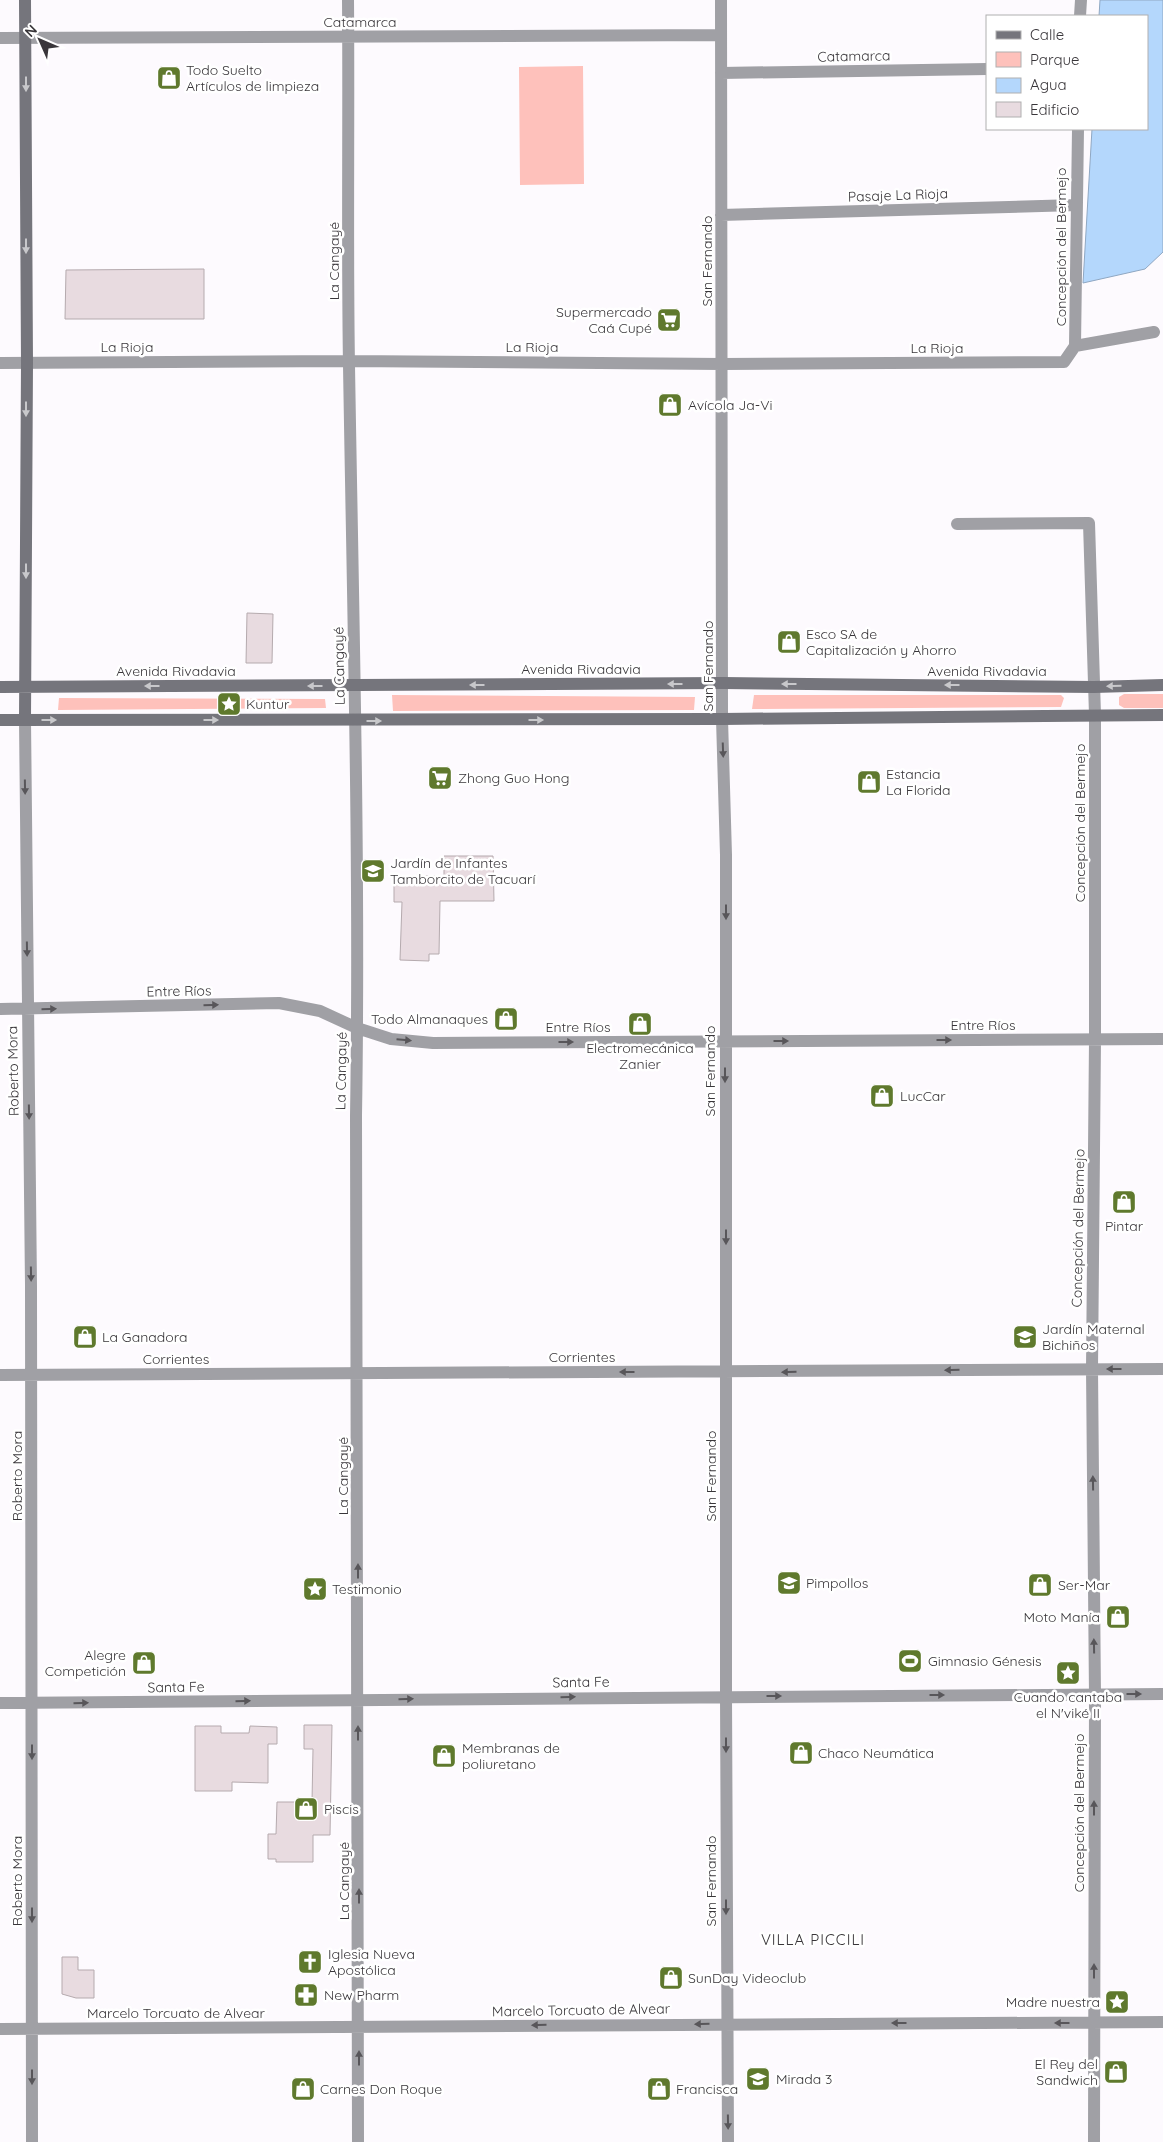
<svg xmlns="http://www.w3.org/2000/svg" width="1163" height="2142" viewBox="0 0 1163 2142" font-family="Quicksand,sans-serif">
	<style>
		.green { fill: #fec1bb }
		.water { fill: #b4d7fc; stroke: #8fa7c2 }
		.building { fill: #e8dbe0; stroke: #b5aaae }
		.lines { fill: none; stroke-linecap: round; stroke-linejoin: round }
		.street { stroke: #a0a0a5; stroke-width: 12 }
		.secondary { stroke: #75757c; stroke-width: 12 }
		.oneway { fill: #c8c8cb }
		.oneway2 { fill: #58565a }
		.labels { text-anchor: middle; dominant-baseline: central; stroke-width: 5; stroke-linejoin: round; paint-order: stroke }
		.street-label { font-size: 14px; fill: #39363a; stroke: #fff }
		.poi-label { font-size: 14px; fill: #39363a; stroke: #fff; text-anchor: start }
		.neighbourhood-label { font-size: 15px; letter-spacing: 1px; fill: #39363a; stroke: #fff }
	</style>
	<rect width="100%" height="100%" fill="#fdfafe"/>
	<!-- green -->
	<path class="green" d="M583,66L584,184L520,185L519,67Z
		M1124,694H1163V708H1124L1119,705V697Z
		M392,695L695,697L694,710L393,711Z
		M754,695H1061L1064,698L1061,707L752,709Z
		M59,698L325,699L326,708L58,710Z"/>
	<!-- water -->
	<path class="water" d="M1100,0H1163V252L1145,269L1083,283L1092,129H1147V16H1099Z"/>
	<!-- building -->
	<path class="building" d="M204,269V319H65L66,270Z
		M247,613L273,614L272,663H246Z
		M444,856H493L494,901H440L439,954H429V961L400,960L402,902H394V876H444Z
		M304,1725H332L330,1835H313V1862H276V1859H268V1834H276L277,1802H312L313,1749H304Z
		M195,1726H221V1733H249L250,1726L277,1727V1744H268V1783L232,1782V1791H195Z
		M62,1957H78V1970H94V1998H76L62,1994Z"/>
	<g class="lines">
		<!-- street -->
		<path class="street" d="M348,0C349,122 347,243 349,365C353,615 360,866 356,1116L358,2142
			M721,0L722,719L726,855V1696L728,2142
			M1080,16L1081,0
			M0,38L721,35
			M721,73L987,69
			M721,215L1076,205
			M1075,346L1154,332
			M0,363L349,361L722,364L1064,362L1075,346L1078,129
			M957,524L1089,523L1095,715V1040L1092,1369L1095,1695L1094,2142
			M25,720L31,1286L32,2142
			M0,1009L279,1003L320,1011L357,1028L391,1039L433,1043L1163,1039
			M0,1375L1163,1369
			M0,1703L1163,1694
			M0,2029L1163,2022"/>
		<!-- secondary -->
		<path class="secondary" d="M0,687L723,683L1094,687L1163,685
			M0,720L722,719L1163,715
			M25,720L27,363L25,0"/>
	</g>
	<!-- one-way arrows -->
	<defs><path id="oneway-solid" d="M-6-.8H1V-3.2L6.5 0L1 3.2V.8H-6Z" transform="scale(1.25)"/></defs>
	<g class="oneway">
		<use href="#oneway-solid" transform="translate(26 84) rotate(90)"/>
		<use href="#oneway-solid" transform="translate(26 246) rotate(90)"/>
		<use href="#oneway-solid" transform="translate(26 409) rotate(90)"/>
		<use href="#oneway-solid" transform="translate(26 571) rotate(90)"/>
		<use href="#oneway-solid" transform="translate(675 684) rotate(180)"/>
		<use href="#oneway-solid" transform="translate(789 684) rotate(-180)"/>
		<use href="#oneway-solid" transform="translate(477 685) rotate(180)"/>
		<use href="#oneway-solid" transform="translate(952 685) rotate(-180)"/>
		<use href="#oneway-solid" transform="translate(152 686) rotate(180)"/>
		<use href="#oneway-solid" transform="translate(315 686) rotate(180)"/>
		<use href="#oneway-solid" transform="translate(1114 686) rotate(179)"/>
		<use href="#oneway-solid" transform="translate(49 720)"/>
		<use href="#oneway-solid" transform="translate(211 720)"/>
		<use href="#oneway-solid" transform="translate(536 720)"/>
		<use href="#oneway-solid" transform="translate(374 721)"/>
	</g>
	<g class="oneway2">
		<use href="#oneway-solid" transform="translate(723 750) rotate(88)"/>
		<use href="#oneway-solid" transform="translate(25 787) rotate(89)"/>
		<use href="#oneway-solid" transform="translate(726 912) rotate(90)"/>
		<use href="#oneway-solid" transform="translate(27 949) rotate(89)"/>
		<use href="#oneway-solid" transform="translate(211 1005) rotate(-1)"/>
		<use href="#oneway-solid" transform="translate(49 1009) rotate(-1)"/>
		<use href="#oneway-solid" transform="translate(404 1040) rotate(5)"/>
		<use href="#oneway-solid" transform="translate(944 1040)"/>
		<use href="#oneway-solid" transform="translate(781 1041)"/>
		<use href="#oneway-solid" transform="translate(566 1042)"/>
		<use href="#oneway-solid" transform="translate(725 1075) rotate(90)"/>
		<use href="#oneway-solid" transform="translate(29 1112) rotate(89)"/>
		<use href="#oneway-solid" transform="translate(726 1237) rotate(90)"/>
		<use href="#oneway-solid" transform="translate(31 1274) rotate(89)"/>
		<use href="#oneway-solid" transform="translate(1114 1369) rotate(-180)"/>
		<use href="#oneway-solid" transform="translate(952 1370) rotate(179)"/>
		<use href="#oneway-solid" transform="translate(627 1372) rotate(-180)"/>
		<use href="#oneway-solid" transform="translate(789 1372) rotate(179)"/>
		<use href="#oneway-solid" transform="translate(1093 1483) rotate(-91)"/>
		<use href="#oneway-solid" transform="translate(358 1571) rotate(-90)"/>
		<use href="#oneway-solid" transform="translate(1094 1646) rotate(-91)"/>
		<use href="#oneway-solid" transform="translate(1134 1694)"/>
		<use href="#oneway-solid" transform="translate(937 1695)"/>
		<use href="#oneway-solid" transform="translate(774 1696)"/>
		<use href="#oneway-solid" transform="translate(568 1697) rotate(-1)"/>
		<use href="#oneway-solid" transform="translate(406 1699) rotate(-1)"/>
		<use href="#oneway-solid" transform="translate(243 1701) rotate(-1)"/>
		<use href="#oneway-solid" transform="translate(81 1703) rotate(-1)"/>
		<use href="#oneway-solid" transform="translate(358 1733) rotate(-90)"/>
		<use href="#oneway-solid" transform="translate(726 1745) rotate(90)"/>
		<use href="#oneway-solid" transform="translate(32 1752) rotate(90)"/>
		<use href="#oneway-solid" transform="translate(1094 1808) rotate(-90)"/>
		<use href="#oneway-solid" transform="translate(359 1896) rotate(-90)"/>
		<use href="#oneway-solid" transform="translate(726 1907) rotate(90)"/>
		<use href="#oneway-solid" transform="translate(32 1915) rotate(90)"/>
		<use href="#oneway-solid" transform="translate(1094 1971) rotate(-90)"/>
		<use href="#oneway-solid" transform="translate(899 2023) rotate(180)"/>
		<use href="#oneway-solid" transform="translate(1062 2023) rotate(180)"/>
		<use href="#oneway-solid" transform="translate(702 2024) rotate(179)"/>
		<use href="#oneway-solid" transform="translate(539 2025) rotate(179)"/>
		<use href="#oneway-solid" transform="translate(359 2058) rotate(-90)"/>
		<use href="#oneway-solid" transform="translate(32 2077) rotate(90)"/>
		<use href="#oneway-solid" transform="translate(728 2122) rotate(89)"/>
	</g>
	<!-- icons -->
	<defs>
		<symbol id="shop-square" viewBox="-11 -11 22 22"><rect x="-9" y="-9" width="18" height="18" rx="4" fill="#5f792d" stroke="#fff"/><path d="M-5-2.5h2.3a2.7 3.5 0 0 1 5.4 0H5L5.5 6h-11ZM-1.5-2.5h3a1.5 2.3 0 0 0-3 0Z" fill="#fff"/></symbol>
		<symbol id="supermarket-square" viewBox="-11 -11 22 22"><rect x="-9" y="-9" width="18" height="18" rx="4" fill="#5f792d" stroke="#fff"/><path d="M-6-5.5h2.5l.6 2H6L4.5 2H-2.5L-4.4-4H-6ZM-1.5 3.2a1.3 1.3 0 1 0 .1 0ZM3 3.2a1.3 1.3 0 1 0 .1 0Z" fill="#fff"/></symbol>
		<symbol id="sight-square" viewBox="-11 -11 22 22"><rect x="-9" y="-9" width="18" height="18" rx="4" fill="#5f792d" stroke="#fff"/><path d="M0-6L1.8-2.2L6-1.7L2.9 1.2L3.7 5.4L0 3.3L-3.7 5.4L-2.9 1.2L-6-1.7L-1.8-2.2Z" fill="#fff"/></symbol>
		<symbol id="school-square" viewBox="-11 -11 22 22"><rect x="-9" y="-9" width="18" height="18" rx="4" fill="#5f792d" stroke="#fff"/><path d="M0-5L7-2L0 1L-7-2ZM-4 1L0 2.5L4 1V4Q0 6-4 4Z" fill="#fff"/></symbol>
		<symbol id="stadium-square" viewBox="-11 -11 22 22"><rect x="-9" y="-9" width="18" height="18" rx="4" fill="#5f792d" stroke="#fff"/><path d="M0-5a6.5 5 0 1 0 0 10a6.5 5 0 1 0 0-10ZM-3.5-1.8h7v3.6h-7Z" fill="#fff"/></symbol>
		<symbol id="church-square" viewBox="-11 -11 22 22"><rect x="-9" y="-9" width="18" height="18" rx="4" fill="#5f792d" stroke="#fff"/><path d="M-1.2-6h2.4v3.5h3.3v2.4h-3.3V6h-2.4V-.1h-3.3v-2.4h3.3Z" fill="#fff"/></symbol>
		<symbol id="pharmacy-square" viewBox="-11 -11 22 22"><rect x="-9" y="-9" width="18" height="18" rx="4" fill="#5f792d" stroke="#fff"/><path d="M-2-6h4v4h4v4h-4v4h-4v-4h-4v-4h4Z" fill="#fff"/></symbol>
	</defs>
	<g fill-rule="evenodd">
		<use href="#shop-square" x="155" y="64" width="28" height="28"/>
		<use href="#supermarket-square" x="655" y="306" width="28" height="28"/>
		<use href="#shop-square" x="656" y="391" width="28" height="28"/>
		<use href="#shop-square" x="775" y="628" width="28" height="28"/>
		<use href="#sight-square" x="215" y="690" width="28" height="28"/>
		<use href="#supermarket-square" x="426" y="764" width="28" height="28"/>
		<use href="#shop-square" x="855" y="768" width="28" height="28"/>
		<use href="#school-square" x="359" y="857" width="28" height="28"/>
		<use href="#shop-square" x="492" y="1005" width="28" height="28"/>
		<use href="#shop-square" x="626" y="1010" width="28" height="28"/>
		<use href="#shop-square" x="868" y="1082" width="28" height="28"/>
		<use href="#shop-square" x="1110" y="1188" width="28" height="28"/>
		<use href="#shop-square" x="71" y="1323" width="28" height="28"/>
		<use href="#school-square" x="1011" y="1323" width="28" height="28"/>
		<use href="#school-square" x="775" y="1569" width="28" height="28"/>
		<use href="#shop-square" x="1026" y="1571" width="28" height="28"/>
		<use href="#sight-square" x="301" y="1575" width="28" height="28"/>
		<use href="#shop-square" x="1104" y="1603" width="28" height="28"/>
		<use href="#stadium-square" x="896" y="1647" width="28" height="28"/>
		<use href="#shop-square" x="130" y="1649" width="28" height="28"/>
		<use href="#sight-square" x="1054" y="1659" width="28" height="28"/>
		<use href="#shop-square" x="787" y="1739" width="28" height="28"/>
		<use href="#shop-square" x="430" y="1742" width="28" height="28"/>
		<use href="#shop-square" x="292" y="1795" width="28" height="28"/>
		<use href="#church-square" x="296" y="1948" width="28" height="28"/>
		<use href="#shop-square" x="657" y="1964" width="28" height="28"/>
		<use href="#pharmacy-square" x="292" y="1981" width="28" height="28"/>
		<use href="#sight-square" x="1103" y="1988" width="28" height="28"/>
		<use href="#shop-square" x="1102" y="2058" width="28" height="28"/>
		<use href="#school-square" x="744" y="2065" width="28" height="28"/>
		<use href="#shop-square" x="289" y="2075" width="28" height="28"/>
		<use href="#shop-square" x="645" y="2075" width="28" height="28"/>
	</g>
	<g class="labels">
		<!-- street labels -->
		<g class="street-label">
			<text x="360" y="22">Catamarca</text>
			<text transform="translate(854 56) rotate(-1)">Catamarca</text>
			<text transform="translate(898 195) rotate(-2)">Pasaje La Rioja</text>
			<text transform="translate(1061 247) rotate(-90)">Concepción del Bermejo</text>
			<text transform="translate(334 261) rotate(-90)">La Cangayé</text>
			<text transform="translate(707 261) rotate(-90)">San Fernando</text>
			<text x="127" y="347">La Rioja</text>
			<text x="532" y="347">La Rioja</text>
			<text x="937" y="348">La Rioja</text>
			<text transform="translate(339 666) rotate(-91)">La Cangayé</text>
			<text transform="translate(708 666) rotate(-90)">San Fernando</text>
			<text x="581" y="669">Avenida Rivadavia</text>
			<text x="176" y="671">Avenida Rivadavia</text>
			<text x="987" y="671">Avenida Rivadavia</text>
			<text transform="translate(1080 823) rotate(-90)">Concepción del Bermejo</text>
			<text transform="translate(179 991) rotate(-1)">Entre Ríos</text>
			<text x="983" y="1025">Entre Ríos</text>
			<text x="578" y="1027">Entre Ríos</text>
			<text transform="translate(13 1071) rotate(-91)">Roberto Mora</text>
			<text transform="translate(341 1071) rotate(-89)">La Cangayé</text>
			<text transform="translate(710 1071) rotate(-90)">San Fernando</text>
			<text transform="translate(1078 1228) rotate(-89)">Concepción del Bermejo</text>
			<text x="582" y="1357">Corrientes</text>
			<text x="176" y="1359">Corrientes</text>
			<text transform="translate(17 1476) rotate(-90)">Roberto Mora</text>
			<text transform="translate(343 1476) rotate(-90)">La Cangayé</text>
			<text transform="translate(711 1476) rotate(-90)">San Fernando</text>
			<text transform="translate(581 1682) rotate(-1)">Santa Fe</text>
			<text transform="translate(176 1687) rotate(-1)">Santa Fe</text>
			<text transform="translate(1079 1813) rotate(-90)">Concepción del Bermejo</text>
			<text transform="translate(17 1881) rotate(-90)">Roberto Mora</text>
			<text transform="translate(344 1881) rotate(-90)">La Cangayé</text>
			<text transform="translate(711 1881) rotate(-90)">San Fernando</text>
			<text transform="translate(581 2010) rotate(-1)">Marcelo Torcuato de Alvear</text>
			<text x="176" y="2013">Marcelo Torcuato de Alvear</text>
		</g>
		<!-- poi labels -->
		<g class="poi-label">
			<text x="186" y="70">Todo Suelto<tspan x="186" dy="16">Artículos de limpieza</tspan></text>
			<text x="652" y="312" text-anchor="end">Supermercado<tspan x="652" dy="16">Caá Cupé</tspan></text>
			<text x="688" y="405">Avícola Ja-Vi</text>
			<text x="806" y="634">Esco SA de<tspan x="806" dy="16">Capitalización y Ahorro</tspan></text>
			<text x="246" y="704">Kuntur</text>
			<text x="886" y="774">Estancia<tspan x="886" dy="16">La Florida</tspan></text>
			<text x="458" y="778">Zhong Guo Hong</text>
			<text x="390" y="863">Jardín de Infantes<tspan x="390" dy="16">Tamborcito de Tacuarí</tspan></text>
			<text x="488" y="1019" text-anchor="end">Todo Almanaques</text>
			<text x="640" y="1048" text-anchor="middle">Electromecánica<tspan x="640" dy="16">Zanier</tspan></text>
			<text x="900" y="1096">LucCar</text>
			<text x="1124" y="1226" text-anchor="middle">Pintar</text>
			<text x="1042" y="1329">Jardín Maternal<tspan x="1042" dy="16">Bichiños</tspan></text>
			<text x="102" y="1337">La Ganadora</text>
			<text x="806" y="1583">Pimpollos</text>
			<text x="1058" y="1585">Ser-Mar</text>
			<text x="332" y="1589">Testimonio</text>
			<text x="1100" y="1617" text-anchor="end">Moto Manía</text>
			<text x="126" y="1655" text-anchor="end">Alegre<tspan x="126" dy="16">Competición</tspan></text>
			<text x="928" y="1661">Gimnasio Génesis</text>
			<text x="1068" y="1697" text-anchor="middle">Cuando cantaba<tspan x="1068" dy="16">el N'viké II</tspan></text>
			<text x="462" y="1748">Membranas de<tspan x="462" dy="16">poliuretano</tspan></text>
			<text x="818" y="1753">Chaco Neumática</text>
			<text x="324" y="1809">Piscis</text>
			<text x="328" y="1954">Iglesia Nueva<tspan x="328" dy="16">Apostólica</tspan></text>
			<text x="688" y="1978">SunDay Videoclub</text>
			<text x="324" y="1995">New Pharm</text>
			<text x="1100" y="2002" text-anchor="end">Madre nuestra</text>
			<text x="1098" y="2064" text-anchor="end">El Rey del<tspan x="1098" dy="16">Sandwich</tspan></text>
			<text x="776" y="2079">Mirada 3</text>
			<text x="320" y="2089">Carnes Don Roque</text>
			<text x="676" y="2089">Francisca</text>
		</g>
		<!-- neighbourhood labels -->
		<g class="neighbourhood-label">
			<text x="813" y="1939">VILLA PICCILI</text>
		</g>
	</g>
	<!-- legend -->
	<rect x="986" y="15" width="162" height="115" fill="#ffffff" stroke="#b0afb0"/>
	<rect x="996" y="31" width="25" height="8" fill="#75757c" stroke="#b0afb0"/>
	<text x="1030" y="40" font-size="15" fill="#39363a">Calle</text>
	<rect x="996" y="52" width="25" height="15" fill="#fec1bb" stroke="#b0afb0"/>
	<text x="1030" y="65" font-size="15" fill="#39363a">Parque</text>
	<rect x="996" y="78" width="25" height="15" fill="#b4d7fc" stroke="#b0afb0"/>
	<text x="1030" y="90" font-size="15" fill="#39363a">Agua</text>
	<rect x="996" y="102" width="25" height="15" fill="#e8dbe0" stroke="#b0afb0"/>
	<text x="1030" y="115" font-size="15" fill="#39363a">Edificio</text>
	<!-- north arrow -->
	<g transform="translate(40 40) rotate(315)" stroke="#ffffff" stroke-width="4" paint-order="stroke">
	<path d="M0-4L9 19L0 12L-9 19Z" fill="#39363a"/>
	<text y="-8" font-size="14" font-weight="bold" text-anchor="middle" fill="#39363a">N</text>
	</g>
</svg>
